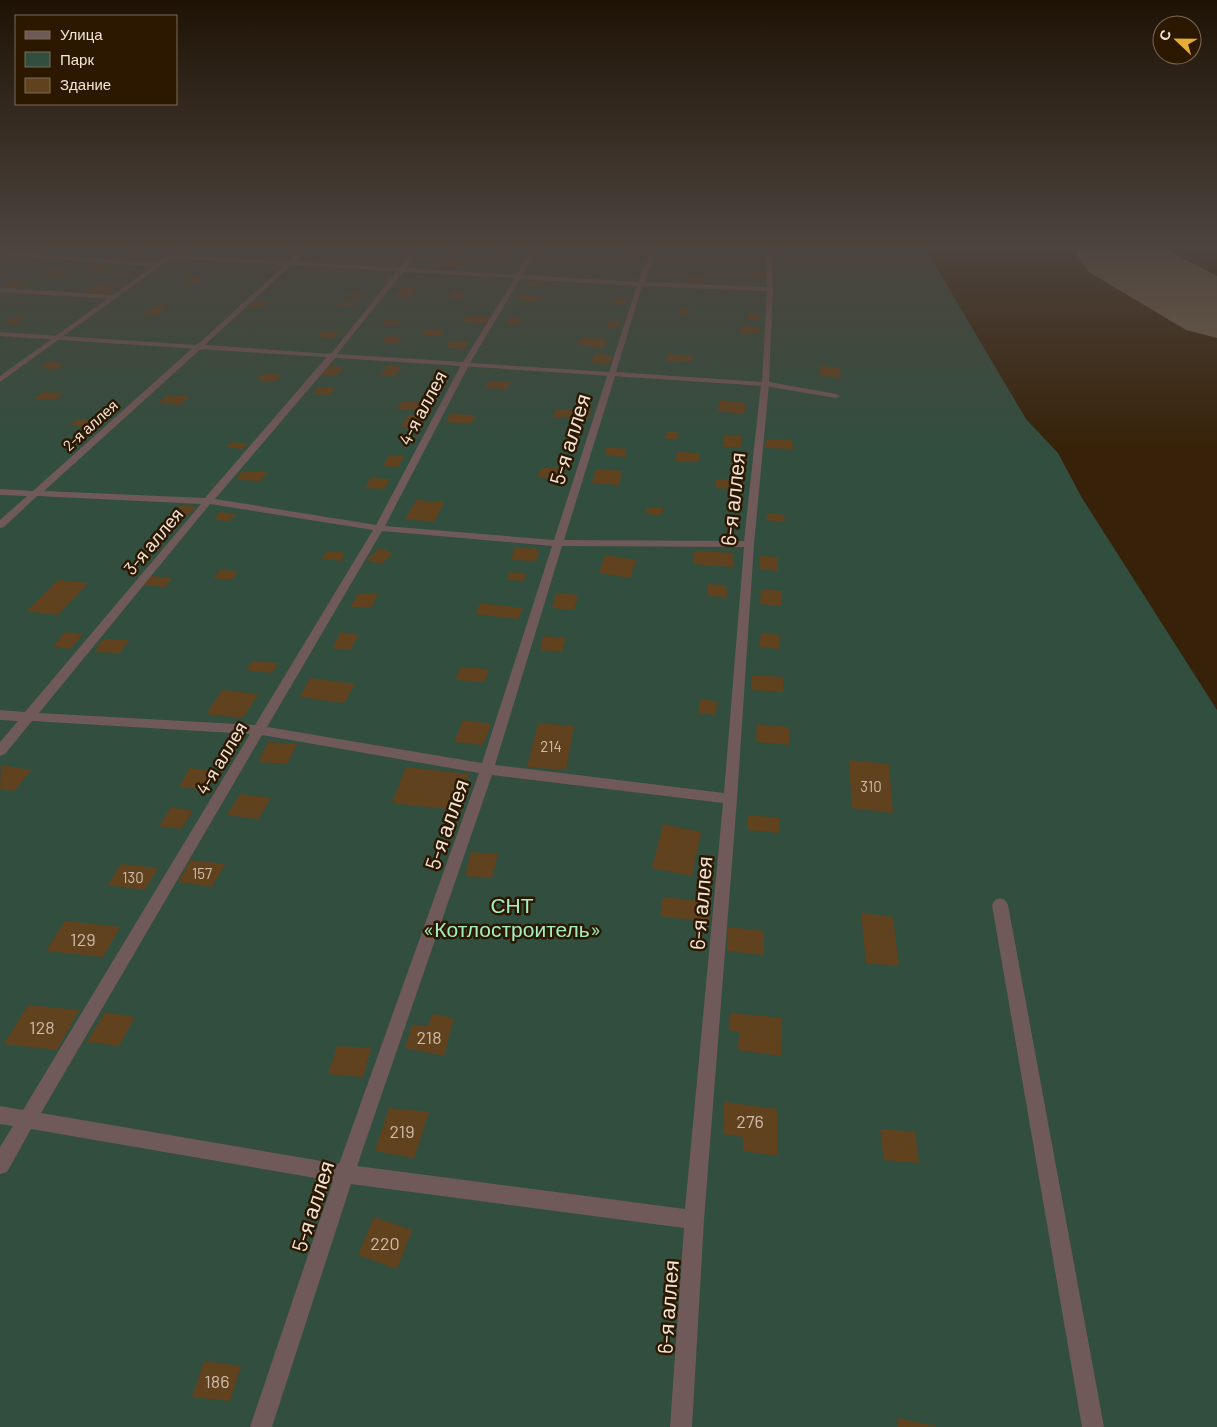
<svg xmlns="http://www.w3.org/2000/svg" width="1217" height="1427" viewBox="0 0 1217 1427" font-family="Barlow,sans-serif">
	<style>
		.green { fill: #324e3f }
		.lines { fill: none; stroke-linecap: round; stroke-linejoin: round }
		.runway { fill: #77644e; fill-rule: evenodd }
		.building { fill: #61421e }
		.service { fill: #705959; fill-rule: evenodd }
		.minor { fill: #705959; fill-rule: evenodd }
		.labels { text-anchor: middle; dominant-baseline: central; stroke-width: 5; stroke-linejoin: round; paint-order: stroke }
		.far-street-label { font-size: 15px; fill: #f4e5d7; stroke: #2c1801 }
		.number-label { font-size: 15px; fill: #cfbca9 }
		.street-label { font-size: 18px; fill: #f4e5d7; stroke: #2c1801 }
		.near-number-label { font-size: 18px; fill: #cfbca9 }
		.near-street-label { font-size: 21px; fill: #f4e5d7; stroke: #2c1801 }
		.near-park-label { font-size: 21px; fill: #a2efc4; stroke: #2c1801 }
	</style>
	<rect width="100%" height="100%" fill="#372209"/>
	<!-- green -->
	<path class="green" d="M0,248H925L1026,419L1058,453L1082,498L1217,710V1427H0Z"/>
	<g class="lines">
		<!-- runway -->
		<path class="runway" d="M1082,248H1164L1217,276V338L1186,330L1089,272L1077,255Z"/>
	</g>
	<!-- building -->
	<path class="building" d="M17,248H39L33,252L13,251Z
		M446,248H449L468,250L463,255L441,253Z
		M623,248H642L640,254L621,253Z
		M136,251L147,252L139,257H128Z
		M496,253L506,254L502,261L491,260Z
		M449,260L462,261L457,267L444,266Z
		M94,267L107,268L99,272L86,271Z
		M51,270L64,271L57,275L43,274Z
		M753,272L766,273L765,279L752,278Z
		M688,275L704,276L701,283L685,282Z
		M192,277L203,278L194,285L183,284Z
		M532,280L552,281L549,284H541L540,286H528Z
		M11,282H15L13,283L23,284L16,288L2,287Z
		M96,285L118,286L108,293L85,292Z
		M402,287L417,288L409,297L394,296Z
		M452,292H465L462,298H449Z
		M350,293H363L360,297L346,296Z
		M521,296L542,297L539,302L518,300Z
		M614,299L627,300L625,305L612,304Z
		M256,301L268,302L261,308L249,307Z
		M341,301L356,302L352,306H338Z
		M157,305L168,306L156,315H143Z
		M680,308L690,309L688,315L678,314Z
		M747,313H759V320L747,319Z
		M467,316L490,317L486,324L463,322Z
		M14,317L23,318L14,325L4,324Z
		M510,317H523L519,325L505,324Z
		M385,320L401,321L397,326L381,325Z
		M608,321H620L617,328L606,327Z
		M741,326L759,327V334L740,333Z
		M425,329L444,330L441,336L422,335Z
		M322,331L339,332L334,338L317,336Z
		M387,336L403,337L398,344L382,343Z
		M582,337L607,339L603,348L578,345Z
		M450,342H468L465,349L446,348Z
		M595,354L613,355L608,365L591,363Z
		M668,354L693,356L691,361L666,362Z
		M48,362L64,363L57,369L39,368Z
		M388,365L402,367L394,376L380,375Z
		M329,366L344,367L337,376L321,375Z
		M820,366L840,368L841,378L820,376Z
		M264,373L282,375L275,382L257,380Z
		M488,381L510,382L507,389L485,388Z
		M318,387L335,388L329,395L312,394Z
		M43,392L63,393L55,400L34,399Z
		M168,395L189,396L180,405L159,403Z
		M720,400L746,403L744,414L718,411Z
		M402,401L429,402L424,411L397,409Z
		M556,409L591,410L589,418L553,417Z
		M450,414L475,415L471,424L446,422Z
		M408,415L425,416L419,428L401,427Z
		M78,419L100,421L92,428L70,425Z
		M667,431L678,432L677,439H666Z
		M724,435L742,436L741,448L723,447Z
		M765,439L792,440L793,449L765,448Z
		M232,442L248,444L242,449L226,447Z
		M606,447L627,449L625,457L605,455Z
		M677,452L700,453L699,462L676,461Z
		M389,455L404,456L398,467L383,466Z
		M542,467L565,469L561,480L537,477Z
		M596,469L622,471L619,485L592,483Z
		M242,471L267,472L261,481L236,480Z
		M371,478L390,479L384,489L365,488Z
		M716,479L742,480V490L716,488Z
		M416,500L444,502L434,522L405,519Z
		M181,505L196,507L187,516L172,514Z
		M647,507L663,508L662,515L646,514Z
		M220,512L236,514L229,521L214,520Z
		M767,513L785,515L784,522L766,520Z
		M515,547L539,549L536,561L511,560Z
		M379,548L393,553L381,564L367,560Z
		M327,551L345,553L341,561L322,559Z
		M694,551L734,553L733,567L693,564Z
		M605,555L636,560L630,578L599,573Z
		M760,556L778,557V571L760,569Z
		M220,570L238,571L232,580L213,578Z
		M509,572L526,573L524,581L507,580Z
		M151,576L172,578L165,587L144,585Z
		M58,580L88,583L58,615L27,611Z
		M708,584L726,585L727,597L708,596Z
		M761,589L782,591V606L760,604Z
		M358,593L378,594L371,608L351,607Z
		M556,593L578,595L574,610L552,608Z
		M480,603L523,608L518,619L475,614Z
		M65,632L83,634L70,649L53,647Z
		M341,632L359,635L350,650L332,648Z
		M761,633L779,635V649L759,647Z
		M543,636L566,638L562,652L540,650Z
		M103,639L129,640L120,653L94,652Z
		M252,661L278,663L272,673L246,670Z
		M460,667L489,669L485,682L456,680Z
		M752,675L783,677V692L752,690Z
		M310,678L355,684L344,703L300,697Z
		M222,690L258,694L243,718L206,714Z
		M701,699L718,702L715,715L698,713Z
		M463,720L491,724L483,745L454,742Z
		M538,723L574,726L566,770L527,767Z
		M757,724L789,727V745L756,742Z
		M268,742L297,744L287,764L258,762Z
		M849,760L889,764L893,813L852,808Z
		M1,765L31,770L14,791L0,789Z
		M406,767L469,774L456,810L392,803Z
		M190,768L218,771L206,790L179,787Z
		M240,794L271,798L258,819L227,815Z
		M171,807L193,811L181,829L159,826Z
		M748,815L779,818L780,833L747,830Z
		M663,824L701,832L692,876L652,868Z
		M471,852L498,854L492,878L465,876Z
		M191,860L225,864L212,887L178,882Z
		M121,864L158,868L145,890L108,885Z
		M663,897L710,902L709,922L660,916Z
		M861,913L893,917L899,966L866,963Z
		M65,921L120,927L103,957L46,951Z
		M728,927L764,931V955L727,951Z
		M28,1005L79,1010L57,1050L4,1044Z
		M105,1012L135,1017L119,1046L87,1042Z
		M730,1013L782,1018L781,1056L738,1050L739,1032L729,1030Z
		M432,1014L454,1018L444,1056L405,1048L412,1025L428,1026Z
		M337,1046L371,1048L363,1077L328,1074Z
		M724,1102L777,1109V1156L743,1151V1137L723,1134Z
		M389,1108L429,1112L414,1158L375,1151Z
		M880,1129L915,1132L919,1163L884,1160Z
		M374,1217L412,1230L397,1269L358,1255Z
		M204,1361L241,1366L230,1401L192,1397Z
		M898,1418L935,1426V1427H898Z"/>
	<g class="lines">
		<!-- service -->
		<path class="service" d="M302,248H309L295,262L400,268L416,248H422L406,268L517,275L533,248H539L522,275L638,282L652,248H658L644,282L767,287L765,248H771L773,289L769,382L836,394L840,396L836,398L765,386L0,336V332L197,345L285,265L171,258L169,255L288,261ZM291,265L397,271L331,354L205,345ZM403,272L515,278L463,362L337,354ZM520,279L637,286L609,372L470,363ZM642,286L767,291L762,382L616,372Z
			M0,251L159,263L162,265L159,267L0,255Z
			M0,288L114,295L117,297L114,299L0,292Z"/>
		<!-- minor -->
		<path class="minor" d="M178,248H185L0,382V376Z
			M197,344L204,346L44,491L205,498L330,353H333L337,355L336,357L215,499L376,525L461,365L465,363L469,365L385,526L554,540L608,373L612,371L616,373L564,540L744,541L761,384L765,382L769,384L754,544L737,799L704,1220L692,1427H670L684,1228L351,1184L272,1427H250L333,1181L31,1129L7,1172L0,1174V1147L13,1126L0,1124V1106L23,1110L250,734L32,721L5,754L0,756V742L18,721L0,720V710L25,712L201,504L37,496L4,527L0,528V520L27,496L0,495V489L33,491ZM210,504L373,530L255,725L39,713ZM382,531L552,546L482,763L267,727ZM562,546L744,547L724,793L495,765ZM262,735L479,773L339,1164L41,1113ZM492,775L723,803L685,1209L357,1166Z
			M1000,898L1005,900L1008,905L1104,1427H1082L992,905L995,900Z"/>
	</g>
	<!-- sky -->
	<linearGradient id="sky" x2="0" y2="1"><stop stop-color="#1e1305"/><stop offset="0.55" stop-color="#4d443e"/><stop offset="1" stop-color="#4d443e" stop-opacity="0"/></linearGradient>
	<rect width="1217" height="448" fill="url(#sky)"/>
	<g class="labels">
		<!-- far-street labels -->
		<g class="far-street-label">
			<text transform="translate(90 425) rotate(-42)">2-я аллея</text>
		</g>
		<!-- number labels -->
		<g class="number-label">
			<text x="551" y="746">214</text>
			<text x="871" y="786">310</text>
			<text x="202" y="873">157</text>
			<text x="133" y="877">130</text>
		</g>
		<!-- street labels -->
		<g class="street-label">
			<text transform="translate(422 408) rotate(-62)">4-я аллея</text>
			<text transform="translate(153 541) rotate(-50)">3-я аллея</text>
			<text transform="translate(221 758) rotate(-59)">4-я аллея</text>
		</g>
		<!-- near-number labels -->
		<g class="near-number-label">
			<text x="83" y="939">129</text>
			<text x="42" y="1027">128</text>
			<text x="429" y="1037">218</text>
			<text x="750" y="1121">276</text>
			<text x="402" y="1131">219</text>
			<text x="385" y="1243">220</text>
			<text x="217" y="1381">186</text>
		</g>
		<!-- near-street labels -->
		<g class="near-street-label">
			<text transform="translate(569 439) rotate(-73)">5-я аллея</text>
			<text transform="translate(732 499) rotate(-84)">6-я аллея</text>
			<text transform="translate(446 824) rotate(-71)">5-я аллея</text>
			<text transform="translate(700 903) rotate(-85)">6-я аллея</text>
			<text transform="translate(312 1206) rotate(-72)">5-я аллея</text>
			<text transform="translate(667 1307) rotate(-86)">6-я аллея</text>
		</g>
		<!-- near-park labels -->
		<g class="near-park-label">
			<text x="512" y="904">СНТ<tspan x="512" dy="24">«Котлостроитель»</tspan></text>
		</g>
	</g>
	<!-- legend -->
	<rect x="15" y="15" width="162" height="90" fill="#2c1801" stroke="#7c6a57"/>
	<rect x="25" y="31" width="25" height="8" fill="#705959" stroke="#7c6a57"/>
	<text x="60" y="40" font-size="15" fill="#f4e5d7">Улица</text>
	<rect x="25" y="52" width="25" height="15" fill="#324e3f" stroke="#7c6a57"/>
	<text x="60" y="65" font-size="15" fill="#f4e5d7">Парк</text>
	<rect x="25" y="78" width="25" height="15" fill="#61421e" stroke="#7c6a57"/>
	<text x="60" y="90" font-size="15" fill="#f4e5d7">Здание</text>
	<!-- north arrow -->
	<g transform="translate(1177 40) rotate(292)"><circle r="24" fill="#2c1801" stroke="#7c6a57"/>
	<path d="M0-4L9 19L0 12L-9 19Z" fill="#e6ad36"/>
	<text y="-8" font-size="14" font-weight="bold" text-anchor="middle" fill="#f4e5d7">С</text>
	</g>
</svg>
